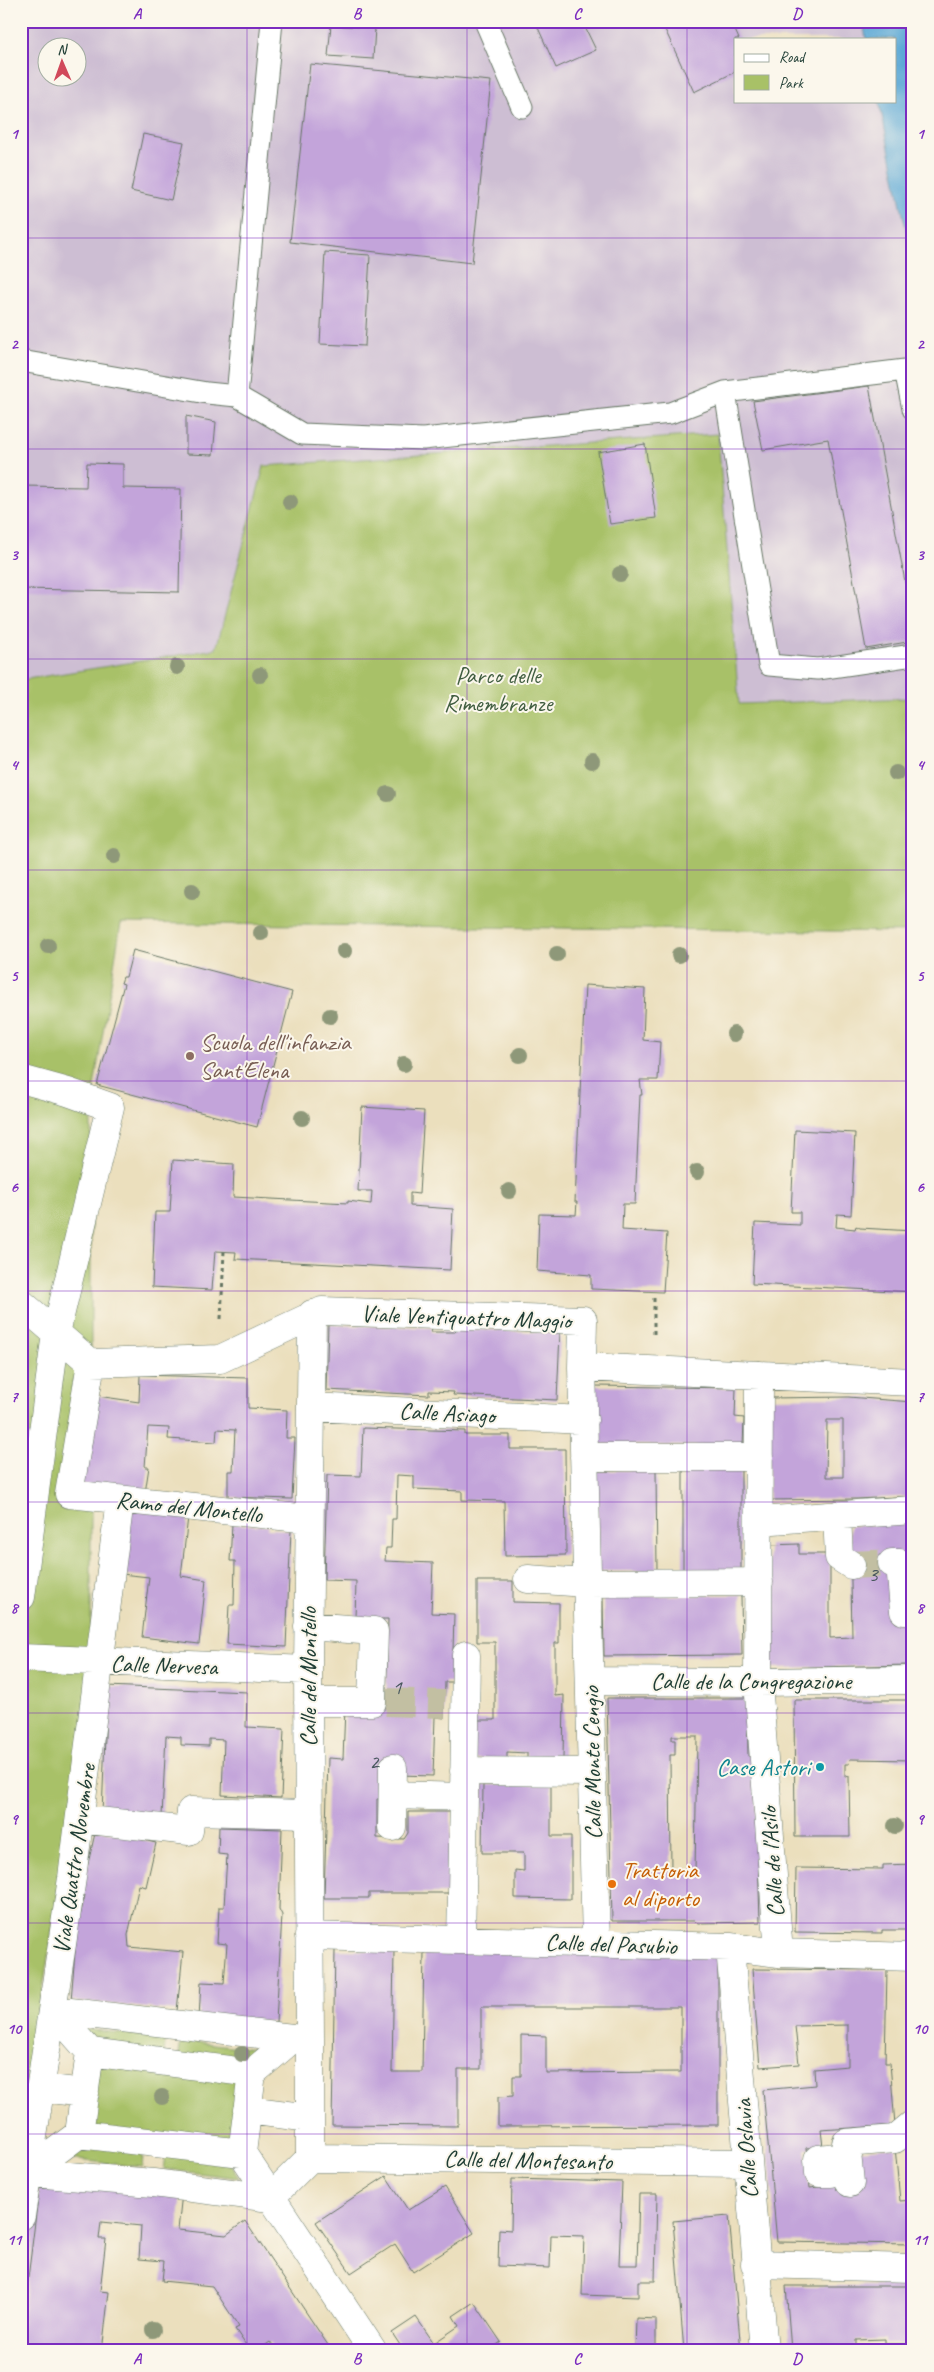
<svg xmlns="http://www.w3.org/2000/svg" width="934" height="2372" viewBox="0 0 934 2372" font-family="Caveat,sans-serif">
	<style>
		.industrial { fill: #cdbed3; fill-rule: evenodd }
		.green { fill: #a8c167; stroke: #647f4e }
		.water { fill: #5da9d6; stroke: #3e7385 }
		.building { fill: #c3a4da; fill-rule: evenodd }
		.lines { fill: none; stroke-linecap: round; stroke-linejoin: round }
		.street-tunnel { stroke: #c2bfa2; stroke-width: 28; stroke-dasharray: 28 14; stroke-linecap: butt }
		.lane-casing { stroke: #667664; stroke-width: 23 }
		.street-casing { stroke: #667664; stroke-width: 29 }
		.path { stroke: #667664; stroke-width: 3; stroke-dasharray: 4 4; stroke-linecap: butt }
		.lane { stroke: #fff; stroke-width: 21 }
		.street { stroke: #fff; stroke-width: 28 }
		.tree { fill: #8e9879 }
		.grid { fill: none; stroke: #7b2cbf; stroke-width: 1; stroke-opacity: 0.55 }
		.education-dot { fill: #8d6e63; stroke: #fbf7ec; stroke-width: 2 }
		.culture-dot { fill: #0f9aa8; stroke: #fbf7ec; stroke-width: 2 }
		.food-dot { fill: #e8710a; stroke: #fbf7ec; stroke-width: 2 }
		.labels { text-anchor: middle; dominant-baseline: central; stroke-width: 4; stroke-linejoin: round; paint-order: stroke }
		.number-label { font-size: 21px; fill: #48575e }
		.park-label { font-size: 24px; fill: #415e41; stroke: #fbf7ec }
		.education-label { font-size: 24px; fill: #785e54; stroke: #fbf7ec; text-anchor: start }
		.street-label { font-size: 24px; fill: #1f3d34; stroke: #fbf7ec }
		.culture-label { font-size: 24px; fill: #0d838f; stroke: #fbf7ec; text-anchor: end }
		.food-label { font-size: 24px; fill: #c56008; stroke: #fbf7ec; text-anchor: start }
		.neatline { fill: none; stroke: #7b2cbf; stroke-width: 2 }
		.grid-label { font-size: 16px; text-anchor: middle; font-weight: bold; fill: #7b2cbf }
	</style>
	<rect width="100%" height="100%" fill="#fbf7ec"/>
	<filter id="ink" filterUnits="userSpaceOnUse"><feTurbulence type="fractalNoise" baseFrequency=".02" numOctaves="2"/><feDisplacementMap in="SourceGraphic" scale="10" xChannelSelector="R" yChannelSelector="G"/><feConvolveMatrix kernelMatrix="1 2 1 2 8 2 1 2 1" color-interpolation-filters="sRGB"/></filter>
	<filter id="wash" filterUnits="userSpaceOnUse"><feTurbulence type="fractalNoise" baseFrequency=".0096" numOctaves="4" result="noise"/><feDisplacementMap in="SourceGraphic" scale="20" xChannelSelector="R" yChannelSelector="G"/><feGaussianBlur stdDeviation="1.12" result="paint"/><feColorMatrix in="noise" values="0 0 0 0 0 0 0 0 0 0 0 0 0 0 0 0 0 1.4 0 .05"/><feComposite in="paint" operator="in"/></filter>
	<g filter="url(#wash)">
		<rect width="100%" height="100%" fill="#ebdfbd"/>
		<!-- industrial -->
		<path class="industrial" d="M21,21H863L866,39H735V101H879L913,262V698L739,704L718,435L264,466L216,649L21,680ZM48,48H78V78H48Z"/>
		<!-- green -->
		<path class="green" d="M718,434L739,704L913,698V932L121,923L91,1105V1681L21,2130V680L216,649L264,466Z
			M83,2029L166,2038L163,2060L99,2053Z
			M181,2040L255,2049L234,2068L178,2061Z
			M95,2058L246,2076L238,2148L86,2130Z
			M89,2139L144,2145L142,2167L68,2159Z
			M167,2148L223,2154L239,2178L164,2169Z"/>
		<!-- water -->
		<path class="water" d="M863,21H913V262L879,101H895V39H866Z"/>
		<g id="blocks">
			<!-- building -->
			<path class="building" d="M535,21H582L596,50L556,68Z
				M661,21H731L739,39H735V72L694,92Z
				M331,25L375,28L373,59L328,56Z
				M310,64L491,81L472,263L290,242Z
				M143,134L184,142L171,200L131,191Z
				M325,252L370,255L365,346L320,344Z
				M869,386L913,625V641L866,649L828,439L763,450L753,401Z
				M186,416L216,422L213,455L186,454Z
				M645,444L656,518L610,524L598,452Z
				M87,463L123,464V488L181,489L179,592L21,589V486L86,487Z
				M133,950L292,992L257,1127L97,1085L124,984L121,983L123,977H126Z
				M585,985L645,989L643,1040L660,1042L658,1080H640L642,1095H640L635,1204H623L622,1230L667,1233L663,1292L591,1289V1275L537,1271L539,1214L576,1215L577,1202H575Z
				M362,1107L424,1111L419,1194L410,1193V1206L453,1209L450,1270L235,1259L236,1252L215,1251L212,1290L152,1287L155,1212H170L173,1160L234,1164L233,1197L348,1203V1201L371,1204L372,1191H358Z
				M795,1130L855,1133L851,1215L837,1214L836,1227L855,1229L856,1226L860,1228L913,1231V1292L752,1284L755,1223L800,1225V1212H791Z
				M328,1325L432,1328L431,1332H455L456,1329L560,1333L557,1400L453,1395L454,1392L429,1391V1395L326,1390Z
				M140,1375L248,1378V1408L287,1410L286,1438H295L292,1499L228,1497V1471H233L235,1430L217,1429L216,1442L168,1439L169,1428L148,1427L145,1467H149L145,1493L80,1484L97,1396L139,1402Z
				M595,1386L736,1388L735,1417L744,1418L743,1447L594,1444Z
				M848,1397L913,1402V1496L857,1499L769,1500L768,1398ZM827,1420H843V1477H826Z
				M363,1428L465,1431V1435H510V1449H565L566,1555L505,1556L504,1501L462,1500V1491L414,1489V1476L397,1475L396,1519H392L391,1548H386L385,1561L433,1563L431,1613L454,1614L453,1651H457L456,1682H445L444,1718L435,1717L433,1776L399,1775L400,1757H384L382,1799H377V1838L404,1839L408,1833V1812H451V1893H369V1898H324L328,1758L343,1759L345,1708H386L388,1619H355L356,1581L324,1580L327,1475L361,1476Z
				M683,1469H741V1570H683Z
				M656,1470L657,1571H598L597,1471Z
				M128,1509L188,1517L181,1576L206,1580L199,1644L142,1637L149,1577L121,1574Z
				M913,1523V1594L892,1556L895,1622H908L910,1665L768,1668L769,1545L799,1544V1554H830V1638L852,1637L850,1526Z
				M232,1524L268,1526L267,1529L291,1530L286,1647L227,1644L229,1605H234L235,1561H230Z
				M477,1581H513V1602L559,1603V1643H555V1696L564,1695L563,1759H527V1753L507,1752V1759H474V1720H495V1642H477Z
				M741,1595L742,1655L604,1656L603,1596Z
				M107,1686L247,1692L246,1727L284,1729L281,1798L222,1795L224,1740L209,1739V1746L181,1745V1737L166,1736L162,1816L102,1814Z
				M607,1698H747L748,1756H755L760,1922L698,1923L694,1921H612ZM672,1736H697L695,1873L671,1872L670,1755H675V1740H672Z
				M794,1700H913V1760L850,1759L849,1764H845V1777L849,1776L850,1837H795Z
				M483,1785H551V1836H571V1899L515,1898V1870L524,1871V1853H482Z
				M219,1827L282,1829L279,1909L282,1915L276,2022L199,2018L201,1982L224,1983L227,1944L217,1943L219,1907H224L227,1855L218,1854Z
				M96,1829L156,1843L146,1887L139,1885L128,1935L129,1947L183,1952L177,2011L71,2000L77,1930L85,1895L81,1894Z
				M913,1864V1930H882V1933L795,1932L796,1868L883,1869V1865Z
				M335,1950L394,1951L392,2072H422L424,1951H718V2125L498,2126V2097L513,2096V2076H521V2035L546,2036V2073L681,2072V2007H481V2069H458V2126L332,2125Z
				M752,1969L887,1970L885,2063H890L895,2125L821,2130L823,2147L806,2148L810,2188L836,2185L837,2190L861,2188L858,2150L895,2147L900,2201L913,2200V2244L777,2242L763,2090L815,2085L814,2069L848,2066V2025L795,2026L799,2064L760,2067Z
				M386,2176L408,2210L445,2187L474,2233L413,2272L395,2244L351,2273L316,2222Z
				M512,2179L622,2182L619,2265H637L639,2194H657L655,2281H638V2297L582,2295L584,2236L551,2235L550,2268L498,2266L499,2229L511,2230Z
				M40,2182L182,2193L178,2230L226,2235L245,2221L332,2351H276L270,2342L257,2351H250L235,2329L239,2327L212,2286L162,2281L164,2261L139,2259L141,2226L101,2222L99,2239H106L100,2291L109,2292L102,2351H21V2334Z
				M729,2216L741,2351H684L673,2221Z
				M786,2286H913V2344H885V2339L856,2340V2351H791Z
				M474,2302L501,2342L488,2351H404L392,2333L416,2317L434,2343L459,2326L453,2316Z
				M636,2318L656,2319V2351H635Z"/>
		</g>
	</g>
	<g filter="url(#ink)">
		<use href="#blocks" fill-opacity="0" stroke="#667664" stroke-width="1"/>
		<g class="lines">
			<!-- street-tunnel -->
			<path class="street-tunnel" d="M851,1565L892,1563
				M386,1702L445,1704"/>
			<defs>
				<path id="lane" d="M485,21L522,107
					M21,361L207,393L237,396L302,434L423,439L670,413L725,392L905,370L913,409
					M725,392L769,665L818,669L913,655
					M237,396L272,21"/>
				<path id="street" d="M21,1079L68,1092L110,1107L56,1333L21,1597
					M21,1303L91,1363L220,1359L322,1311L583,1320L582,1367L913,1382
					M91,1363L69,1494L309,1519
					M582,1367L596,1943
					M759,1375L758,1682L779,1953
					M311,1407L584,1420
					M584,1457H759
					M837,1515L839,1557L851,1565
					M759,1521L913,1510
					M892,1563H900L904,1611H913
					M528,1579L587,1583L759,1582
					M21,1658L308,1670
					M590,1681L758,1682L913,1680
					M308,1702H372L374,1631L308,1626
					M464,1771L592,1772
					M393,1795L464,1797L466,1655
					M80,1819L189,1831L191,1811L309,1814
					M392,1827L393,1768
					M309,1936L730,1947L779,1953L913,1957
					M461,1940L464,1797
					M730,1947L764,2351
					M53,2010L90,2052L252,2073L242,2153L79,2134L90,2052
					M310,2040L308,1670L312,1314
					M252,2073L293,2038
					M41,2088L85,2093
					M247,2110L310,2118
					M242,2153L373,2351
					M310,2158L747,2163
					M21,2172L153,2183L270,2198L310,2158V2040L53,2010
					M28,2172L79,2134
					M831,2173H819L818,2159L848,2156
					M850,2183L846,2143L895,2139L913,2124
					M21,2216L72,1878L120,1500
					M755,2264L913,2268"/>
			</defs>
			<!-- lane casing -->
			<use href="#lane" class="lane-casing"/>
			<!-- street casing -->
			<use href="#street" class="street-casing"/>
			<!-- path -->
			<path class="path" d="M913,21V22
				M221,1319L224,1251
				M654,1334V1294"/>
			<!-- lane -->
			<use href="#lane" class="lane"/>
			<!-- street -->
			<use href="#street" class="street"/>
		</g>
		<!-- trees -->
		<g class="tree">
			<circle cx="290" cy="502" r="8"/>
			<circle cx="620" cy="574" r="8"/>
			<circle cx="177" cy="667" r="8"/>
			<circle cx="260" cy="675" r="8"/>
			<circle cx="592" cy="761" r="8"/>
			<circle cx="896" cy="773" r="8"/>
			<circle cx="388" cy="794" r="8"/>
			<circle cx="114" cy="856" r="8"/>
			<circle cx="192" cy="891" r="8"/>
			<circle cx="261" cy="933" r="8"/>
			<circle cx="48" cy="946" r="8"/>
			<circle cx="344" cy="951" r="8"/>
			<circle cx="557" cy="954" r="8"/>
			<circle cx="679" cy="955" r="8"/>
			<circle cx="330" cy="1016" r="8"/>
			<circle cx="734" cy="1034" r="8"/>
			<circle cx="520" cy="1055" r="8"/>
			<circle cx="404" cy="1064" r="8"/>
			<circle cx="302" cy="1118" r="8"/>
			<circle cx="697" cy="1172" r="8"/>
			<circle cx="509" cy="1191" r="8"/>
			<circle cx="895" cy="1826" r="8"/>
			<circle cx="242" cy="2054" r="8"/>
			<circle cx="162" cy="2097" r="8"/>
			<circle cx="153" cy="2330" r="8"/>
		</g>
	</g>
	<!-- grid -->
	<path class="grid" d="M247,21V2351M467,21V2351M687,21V2351M21,238H913M21,449H913M21,659H913M21,870H913M21,1081H913M21,1291H913M21,1502H913M21,1713H913M21,1923H913M21,2134H913"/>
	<!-- markers -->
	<circle class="education-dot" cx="190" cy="1056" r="5"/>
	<circle class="culture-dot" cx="820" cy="1767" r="5"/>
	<circle class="food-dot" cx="612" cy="1884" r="5"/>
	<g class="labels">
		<!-- number labels -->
		<g class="number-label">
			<text x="873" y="1574">3</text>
			<text x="397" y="1687">1</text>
			<text x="374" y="1762">2</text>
		</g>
		<!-- park labels -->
		<g class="park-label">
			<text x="498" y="675">Parco delle<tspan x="498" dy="28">Rimembranze</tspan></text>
		</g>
		<!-- education labels -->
		<g class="education-label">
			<text x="200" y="1042">Scuola dell'infanzia<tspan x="200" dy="28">Sant'Elena</tspan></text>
		</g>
		<!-- street labels -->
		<g class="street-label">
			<text transform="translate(466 1317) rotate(2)">Viale Ventiquattro Maggio</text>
			<text transform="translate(447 1413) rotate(3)">Calle Asiago</text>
			<text transform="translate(189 1507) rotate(6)">Ramo del Montello</text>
			<text transform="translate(164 1665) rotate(2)">Calle Nervesa</text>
			<text transform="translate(308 1677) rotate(-90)">Calle del Montello</text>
			<text x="751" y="1681">Calle de la Congregazione</text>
			<text transform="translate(592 1763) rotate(-91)">Calle Monte Cengio</text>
			<text transform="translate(74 1859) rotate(-82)">Viale Quattro Novembre</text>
			<text transform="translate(772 1862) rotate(-94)">Calle de l'Asilo</text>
			<text transform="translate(611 1944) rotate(2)">Calle del Pasubio</text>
			<text transform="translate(746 2149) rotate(-94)">Calle Oslavia</text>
			<text transform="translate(528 2160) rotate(1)">Calle del Montesanto</text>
		</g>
		<!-- culture labels -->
		<g class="culture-label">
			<text x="810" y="1767">Case Astori</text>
		</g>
		<!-- food labels -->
		<g class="food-label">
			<text x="622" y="1870">Trattoria<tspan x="622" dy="28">al diporto</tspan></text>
		</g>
	</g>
	<!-- margin -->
	<rect width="934" height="2372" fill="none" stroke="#fbf7ec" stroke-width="55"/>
	<!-- legend -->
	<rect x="734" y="38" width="162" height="65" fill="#fbf7ec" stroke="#a3ada2"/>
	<rect x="744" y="54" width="25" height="8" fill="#ffffff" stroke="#a3ada2"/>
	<text x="779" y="62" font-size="15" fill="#1f3d34">Road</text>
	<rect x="744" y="75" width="25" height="15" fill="#a8c167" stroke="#a3ada2"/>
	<text x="779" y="88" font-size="15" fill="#1f3d34">Park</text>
	<!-- north arrow -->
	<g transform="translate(62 62) rotate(358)"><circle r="24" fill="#fbf7ec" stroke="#a3ada2"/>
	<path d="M0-4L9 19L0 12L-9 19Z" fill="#d1495b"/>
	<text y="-8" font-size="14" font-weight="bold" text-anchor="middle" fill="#1f3d34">N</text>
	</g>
	<rect x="28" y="28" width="878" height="2316" class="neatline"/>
	<g class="grid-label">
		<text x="137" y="19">A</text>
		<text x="357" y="19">B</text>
		<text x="577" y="19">C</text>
		<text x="797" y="19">D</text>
		<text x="14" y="139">1</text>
		<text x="920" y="139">1</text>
		<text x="14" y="349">2</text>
		<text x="920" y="349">2</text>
		<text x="14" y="560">3</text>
		<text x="920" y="560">3</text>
		<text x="14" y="770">4</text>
		<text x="920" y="770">4</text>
		<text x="14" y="981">5</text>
		<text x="920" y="981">5</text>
		<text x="14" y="1192">6</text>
		<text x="920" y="1192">6</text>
		<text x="14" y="1402">7</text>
		<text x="920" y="1402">7</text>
		<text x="14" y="1613">8</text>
		<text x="920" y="1613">8</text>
		<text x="14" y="1824">9</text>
		<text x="920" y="1824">9</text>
		<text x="14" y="2034">10</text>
		<text x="920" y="2034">10</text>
		<text x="14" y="2245">11</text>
		<text x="920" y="2245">11</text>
		<text x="137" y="2364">A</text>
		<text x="357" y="2364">B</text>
		<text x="577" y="2364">C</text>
		<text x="797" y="2364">D</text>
	</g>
</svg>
